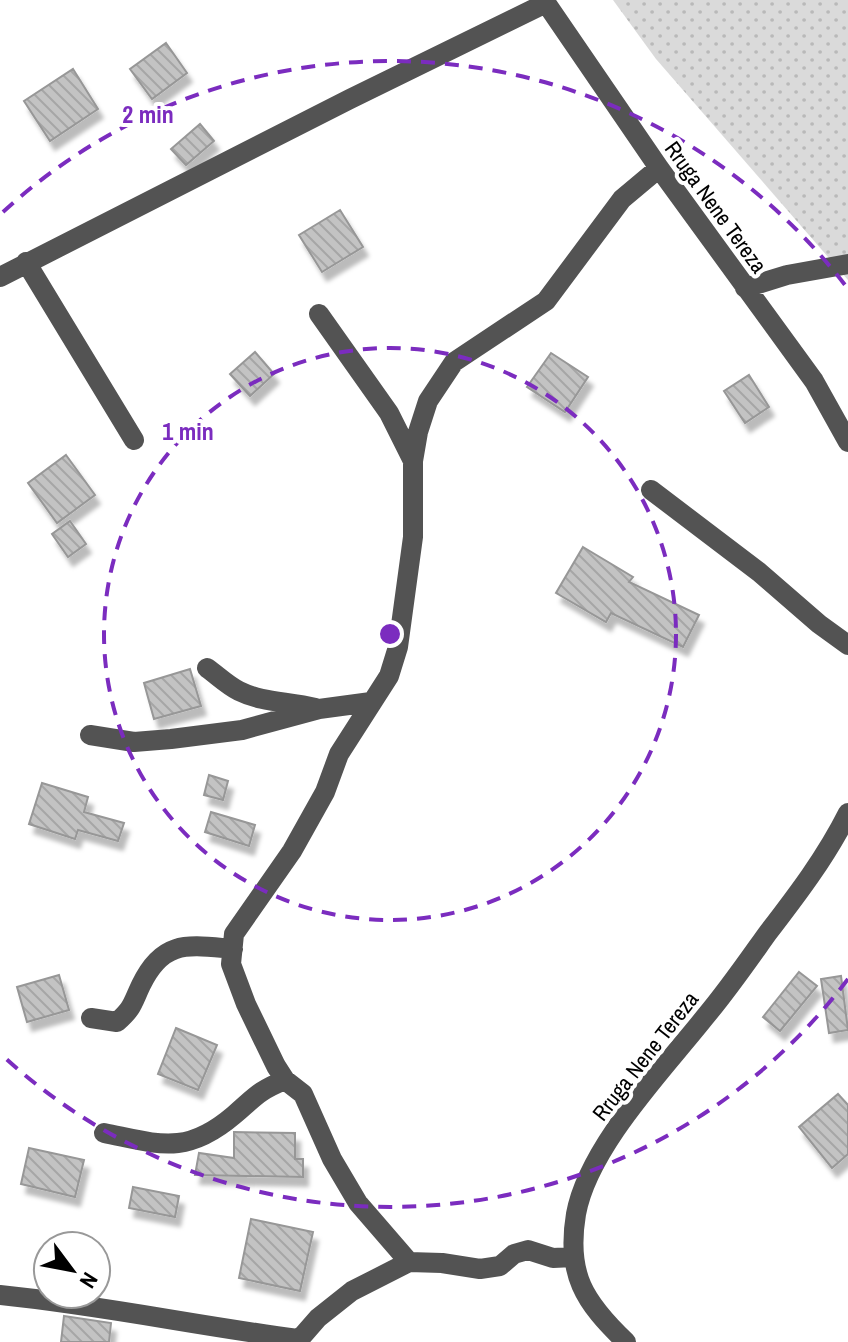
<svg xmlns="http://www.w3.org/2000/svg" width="848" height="1342" viewBox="0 0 848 1342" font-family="'Archivo Narrow',sans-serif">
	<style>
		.grass { fill: url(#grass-dots) }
		.building { fill: url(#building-back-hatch); stroke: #979797; stroke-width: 2; filter: url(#shadow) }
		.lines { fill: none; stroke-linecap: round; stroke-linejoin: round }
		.minor { stroke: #535353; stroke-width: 20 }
		.ring { fill: none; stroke: #7b2cbf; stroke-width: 4; stroke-dasharray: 14 10 }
		.labels { text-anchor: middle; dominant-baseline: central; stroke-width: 8; stroke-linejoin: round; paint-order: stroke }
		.street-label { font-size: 22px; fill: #000; stroke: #fff }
		.centre { fill: #7b2cbf; stroke: #fff; stroke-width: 4 }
		.ring-label { font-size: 24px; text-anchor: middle; font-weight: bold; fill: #7b2cbf; stroke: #fff; stroke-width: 8; stroke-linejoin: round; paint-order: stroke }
	</style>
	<defs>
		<pattern id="grass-dots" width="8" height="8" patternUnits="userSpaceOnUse" patternTransform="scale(2)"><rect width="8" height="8" fill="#dadada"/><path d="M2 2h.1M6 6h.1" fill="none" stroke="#b9b9b9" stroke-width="1.8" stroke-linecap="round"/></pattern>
		<pattern id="building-back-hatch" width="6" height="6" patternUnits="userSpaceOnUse" patternTransform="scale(2)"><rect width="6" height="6" fill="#c3c3c3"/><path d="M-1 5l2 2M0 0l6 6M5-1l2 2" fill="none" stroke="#a6a6a6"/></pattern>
		<filter id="shadow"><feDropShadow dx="5" dy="9" stdDeviation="2" flood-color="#0004"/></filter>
	</defs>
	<rect width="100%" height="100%" fill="#fff"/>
	<!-- grass -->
	<path class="grass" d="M613,0H848V280L656,59Z"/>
	<!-- building -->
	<path class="building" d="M166,43L187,73L152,99L130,69Z
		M73,69L98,109L50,141L24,101Z
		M200,124L214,141L186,165L171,149Z
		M340,210L363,247L322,272L299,235Z
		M255,352L274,374L250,396L230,374Z
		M551,353L588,377L565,412L527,387Z
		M749,375L769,407L745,423L724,391Z
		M66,455L95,495L57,523L28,483Z
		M70,521L86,544L68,557L52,534Z
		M583,547L633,577L629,582L699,615L683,647L611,613L606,622L556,593Z
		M190,669L201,706L154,719L144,683Z
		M209,775L228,781L223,800L204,795Z
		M42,783L88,797L84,812L124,823L118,841L78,830L75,839L29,824Z
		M211,812L255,825L249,846L205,832Z
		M799,972L817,986L780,1031L763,1017Z
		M59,975L69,1010L27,1022L17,987Z
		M841,976L848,1030L829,1033L821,979Z
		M176,1028L217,1045L198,1090L158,1074Z
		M838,1094L848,1105V1154L832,1168L799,1127Z
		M234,1132L295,1133V1159H303V1177L195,1175L199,1153L234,1158Z
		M29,1148L84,1160L75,1197L21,1184Z
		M133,1187L179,1196L175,1217L129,1208Z
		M251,1219L313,1232L300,1291L239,1278Z
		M64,1316L111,1323L109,1342H61Z"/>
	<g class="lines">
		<!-- minor -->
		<path class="minor" d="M544,0L659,168L814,381L848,442
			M26,262L134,440
			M0,277L350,99L546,3
			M745,288L787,275L848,264
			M319,314L389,413L413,461
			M651,490L759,572L819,624L848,645
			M207,668C217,675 227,685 239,691C263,703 290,701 315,708
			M90,735L134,742L171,739L242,730L319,709L371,702
			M91,1018L117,1022C133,1008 132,1004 141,985C163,939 188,945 233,949
			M285,1080L276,1066L246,1004L231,964L234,934L292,851L325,792L339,754L389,676L398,647L413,537V461L418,432L428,401L454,362L546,301L622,199L659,168
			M104,1133C159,1144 186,1156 234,1115C255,1097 258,1091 285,1080L303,1094L332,1159L358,1203L409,1262
			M0,1295C100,1305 198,1326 298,1339
			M297,1342L318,1318L352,1291L409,1262L442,1263L480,1269L500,1266L514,1254L528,1250L553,1258L574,1257
			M626,1342C584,1302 566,1274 576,1214C588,1147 663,1070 705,1017C727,991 747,962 767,934C797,895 826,857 848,813"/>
	</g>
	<!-- distance rings -->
	<g class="ring">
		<circle cx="390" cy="634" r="286"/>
		<path d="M848 979A573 573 0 0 1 3 1056M3 212A573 573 0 0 1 848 289"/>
	</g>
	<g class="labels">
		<!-- street labels -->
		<g class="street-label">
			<text transform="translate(716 207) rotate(54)">Rruga Nene Tereza</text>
			<text transform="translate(645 1056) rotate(-52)">Rruga Nene Tereza</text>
		</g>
	</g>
	<circle cx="390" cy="634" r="12" class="centre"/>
	<g class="ring-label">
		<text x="148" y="123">2 min</text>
		<text x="188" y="440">1 min</text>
	</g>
	<!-- north arrow -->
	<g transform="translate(72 1270) rotate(122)"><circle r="38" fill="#ffffff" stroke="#999999" stroke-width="2"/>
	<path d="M0-6L14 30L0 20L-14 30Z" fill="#000000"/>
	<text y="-12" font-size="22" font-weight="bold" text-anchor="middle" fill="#000000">N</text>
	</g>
</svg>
